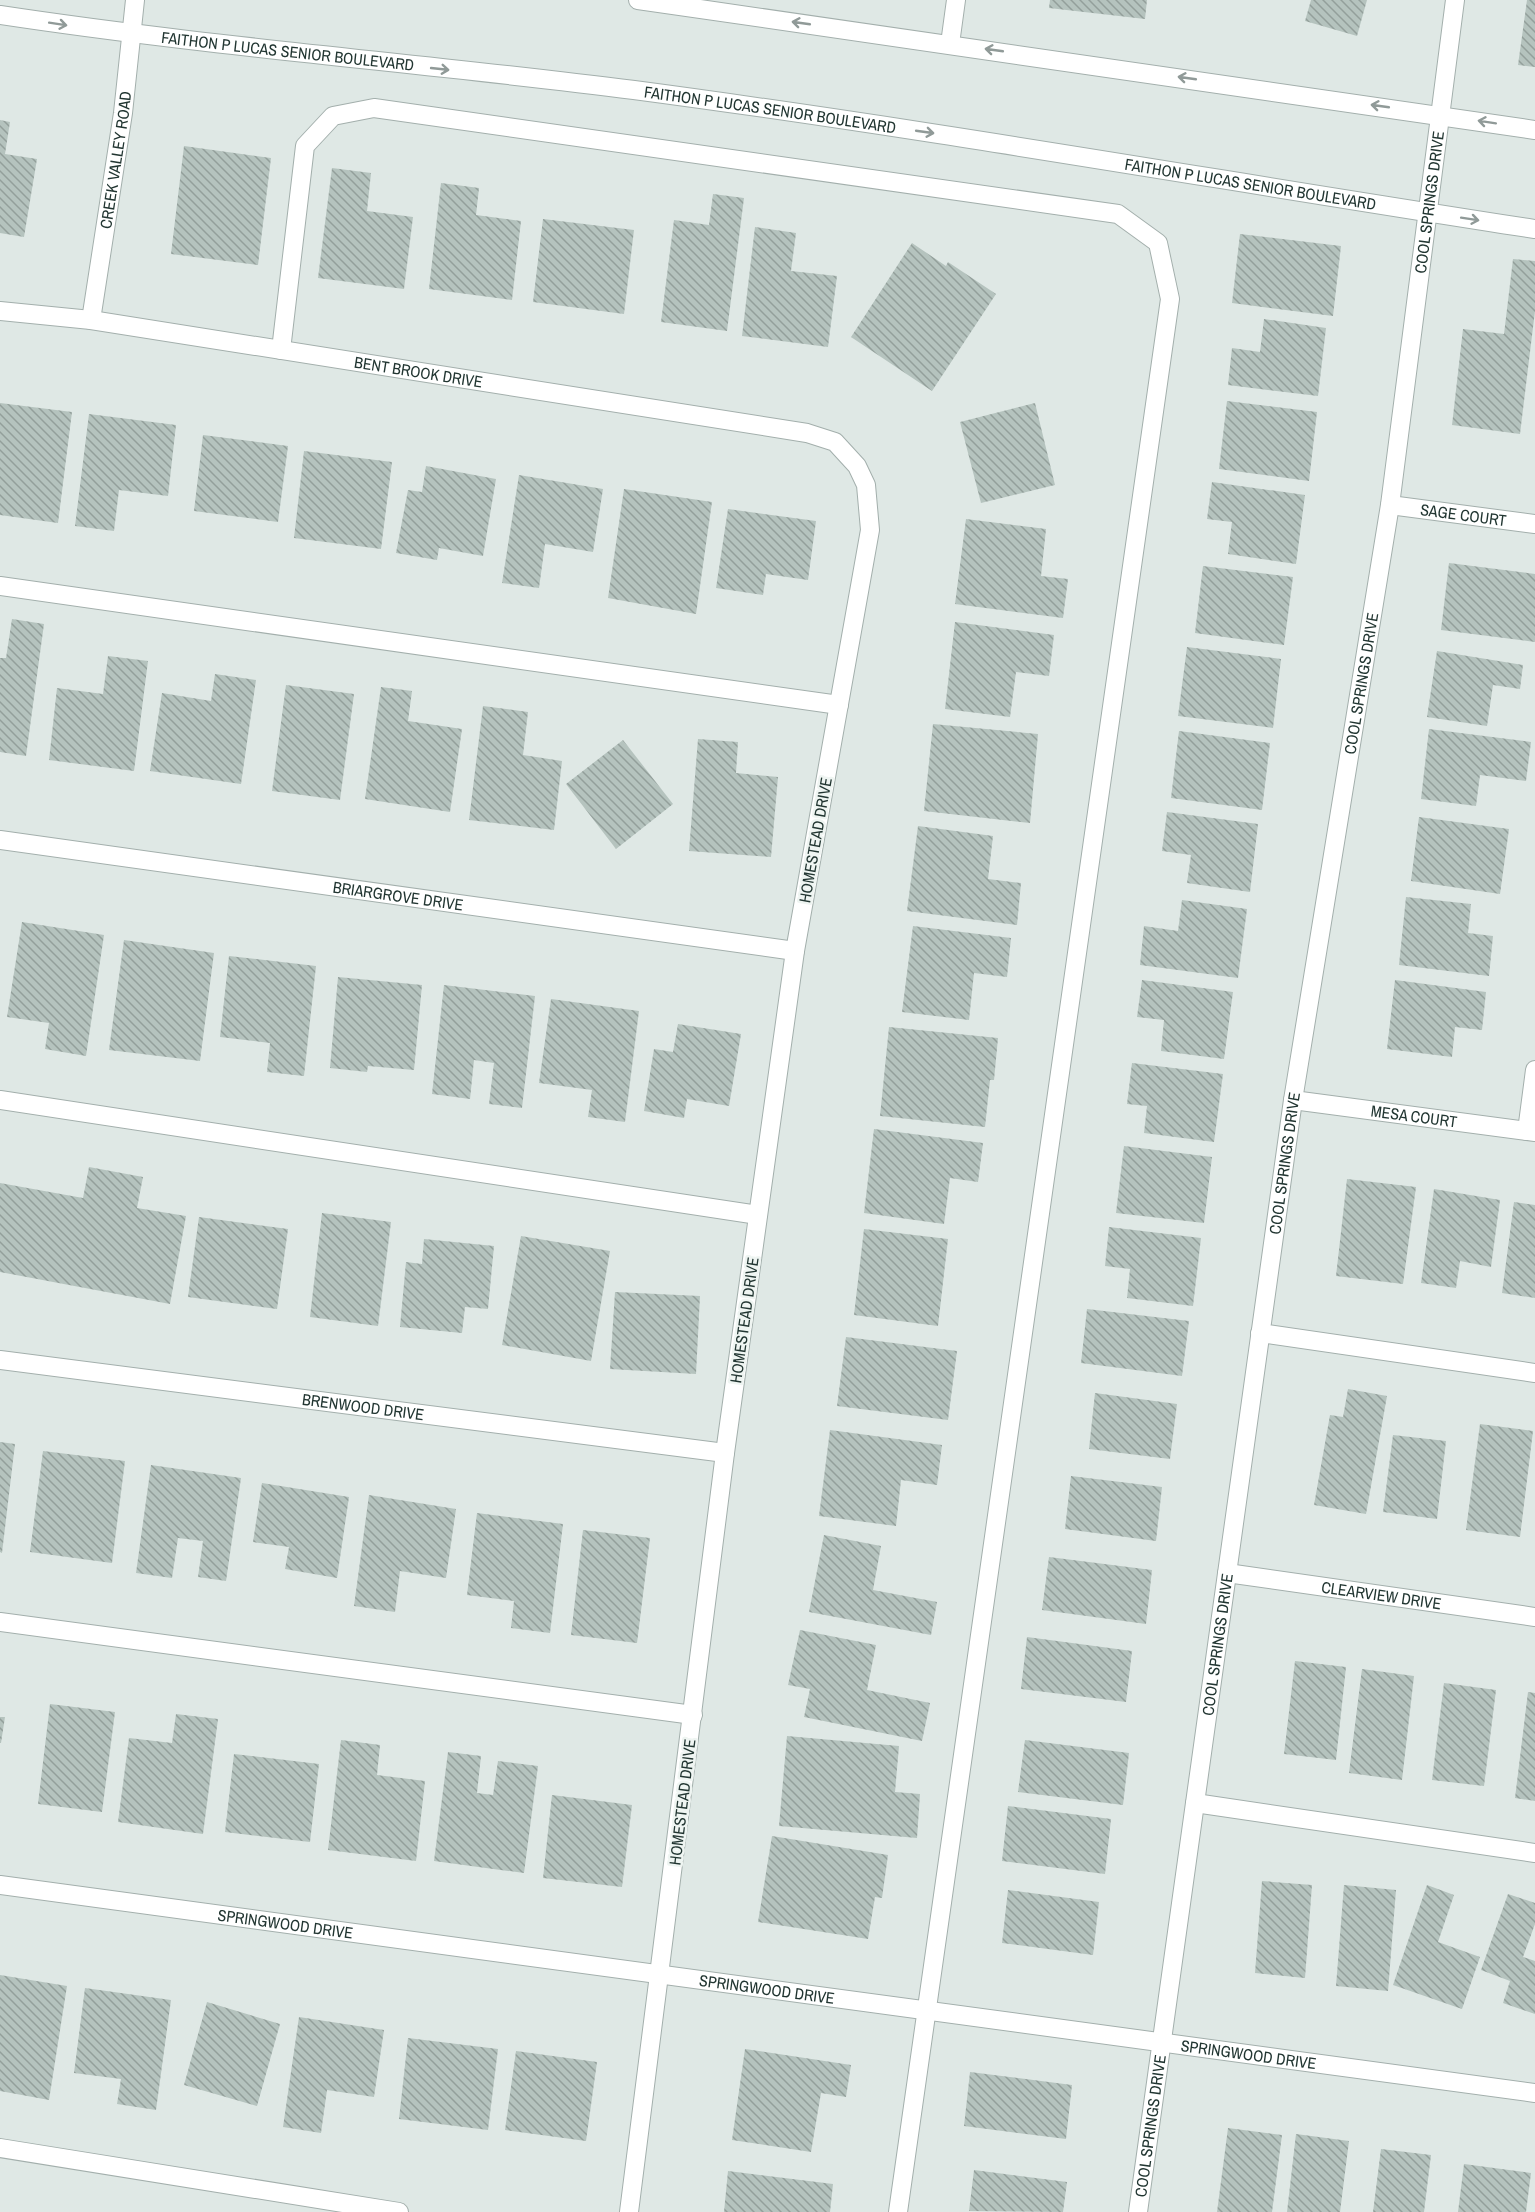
<svg xmlns="http://www.w3.org/2000/svg" width="1535" height="2212" viewBox="0 0 1535 2212" font-family="'Archivo Narrow',sans-serif">
	<style>
		.building { fill: url(#building-back-hatch) }
		.lines { fill: none; stroke-linecap: round; stroke-linejoin: round }
		.service-casing { stroke: #a3afac; stroke-width: 20 }
		.minor-casing { stroke: #a3afac; stroke-width: 20 }
		.tertiary-casing { stroke: #a3afac; stroke-width: 20 }
		.service { stroke: #fff; stroke-width: 18 }
		.minor { stroke: #fff; stroke-width: 18 }
		.tertiary { stroke: #fff; stroke-width: 18 }
		.oneway { stroke: #909a98 }
		.labels { text-anchor: middle; dominant-baseline: central; stroke-width: 5; stroke-linejoin: round; paint-order: stroke }
		.street-label { font-size: 16px; fill: #223632; stroke: #eff5f2 }
	</style>
	<defs>
		<pattern id="building-back-hatch" width="6" height="6" patternUnits="userSpaceOnUse" patternTransform="scale(1.5)"><rect width="6" height="6" fill="#b5c3be"/><path d="M-1 5l2 2M0 0l6 6M5-1l2 2" fill="none" stroke="#939f9b"/></pattern>
	</defs>
	<rect width="100%" height="100%" fill="#dfe8e5"/>
	<!-- building -->
	<path class="building" d="M1050,0H1147L1145,19L1049,8Z
		M1311,0H1367L1357,36L1305,21Z
		M1527,0H1535V67L1518,65Z
		M0,120L10,122L5,154L37,159L24,237L0,233Z
		M184,146L271,158L258,265L171,254Z
		M332,168L371,173L367,211L413,217L404,289L318,278Z
		M441,183L479,188L476,215L521,221L512,300L429,289Z
		M713,194L744,198L727,331L661,322L674,220L709,225Z
		M543,219L634,230L624,314L533,302Z
		M755,227L796,233L791,271L837,276L828,347L742,336Z
		M1240,234L1341,246L1333,316L1232,303Z
		M912,243L946,266L948,262L996,294L932,391L851,337Z
		M1513,259L1535,261V311L1520,434L1452,425L1463,329L1504,334Z
		M1264,319L1326,328L1318,396L1228,385L1232,348L1260,352Z
		M1227,401L1317,412L1309,481L1219,469Z
		M0,403L72,412L58,523L0,515Z
		M1035,403L1055,485L981,503L960,422Z
		M89,414L176,425L168,496L119,490L114,531L75,526Z
		M203,435L288,446L278,522L194,511Z
		M304,451L392,462L381,549L294,538Z
		M426,466L496,479L483,556L439,548L437,560L396,553L408,490L422,492Z
		M519,475L603,489L593,552L545,544L539,588L502,583Z
		M1212,482L1305,495L1296,564L1228,554L1232,522L1207,519Z
		M624,489L712,502L696,614L608,598Z
		M728,509L816,521L808,580L766,574L763,595L716,588Z
		M966,519L1046,529L1041,576L1068,579L1063,618L955,604Z
		M1449,563L1535,574V642L1441,630Z
		M1203,566L1293,577L1284,645L1195,633Z
		M12,619L44,624L26,756L0,752V658H6Z
		M955,622L1054,635L1049,676L1016,672L1010,717L945,709Z
		M1187,647L1281,659L1273,728L1178,716Z
		M1437,651L1523,665L1520,689L1493,685L1487,726L1427,717Z
		M108,656L148,661L134,771L49,760L57,688L103,694Z
		M215,674L256,680L241,784L150,771L162,693L211,701Z
		M286,685L354,694L340,800L272,791Z
		M381,687L412,691L408,721L462,729L450,812L365,799Z
		M483,706L528,712L523,755L562,761L554,830L469,820Z
		M933,724L1038,734L1030,823L924,811Z
		M1429,729L1531,742L1526,781L1480,775L1476,806L1421,799Z
		M1179,731L1270,743L1262,810L1171,798Z
		M698,739L738,742L736,773L778,777L771,857L689,851Z
		M623,740L673,804L616,849L566,784Z
		M1167,812L1258,824L1250,892L1187,883L1191,855L1162,851Z
		M1419,817L1509,829L1500,894L1411,881Z
		M918,826L993,836L988,879L1021,883L1017,925L907,911Z
		M1406,897L1471,904L1468,933L1493,936L1489,976L1399,965Z
		M1182,900L1247,909L1238,978L1140,965L1144,926L1178,931Z
		M22,922L104,935L86,1056L45,1049L49,1023L7,1017Z
		M913,926L1011,938L1007,977L974,973L969,1020L902,1012Z
		M124,940L214,953L200,1061L109,1050Z
		M229,956L316,966L304,1076L267,1072L270,1043L220,1037Z
		M338,977L422,985L414,1070L368,1066L367,1072L330,1068Z
		M1142,980L1233,992L1224,1059L1161,1051L1164,1020L1137,1017Z
		M1395,980L1486,992L1482,1030L1455,1027L1452,1057L1387,1049Z
		M444,985L535,996L522,1108L489,1104L494,1063L474,1060L470,1099L432,1094Z
		M551,999L639,1011L625,1122L588,1117L592,1090L539,1083Z
		M678,1024L741,1034L729,1106L687,1099L684,1118L644,1111L654,1049L673,1052Z
		M889,1027L998,1038L994,1080H990L985,1127L880,1116Z
		M1132,1063L1223,1074L1214,1142L1144,1133L1147,1106L1127,1104Z
		M874,1129L983,1143L978,1182L950,1178L944,1224L864,1213Z
		M1124,1146L1212,1157L1204,1223L1116,1213Z
		M89,1167L143,1177L137,1208L186,1216L170,1304L0,1272V1183L83,1198Z
		M1347,1179L1416,1187L1403,1284L1336,1276Z
		M1434,1189L1500,1200L1491,1267L1460,1261L1456,1288L1421,1283Z
		M1514,1202L1535,1205V1298L1502,1293Z
		M322,1213L391,1222L378,1326L310,1317Z
		M199,1217L288,1229L277,1309L188,1297Z
		M1109,1227L1201,1238L1193,1306L1127,1298L1130,1269L1105,1266Z
		M864,1229L948,1239L938,1326L854,1315Z
		M521,1236L610,1251L591,1361L502,1345Z
		M424,1239L494,1246L488,1309L465,1307L462,1333L400,1327L406,1262L422,1264Z
		M615,1292L700,1296L696,1374L610,1369Z
		M1087,1309L1189,1321L1182,1376L1081,1363Z
		M846,1337L957,1351L948,1420L837,1406Z
		M1348,1389L1387,1396L1366,1514L1314,1505L1330,1415L1343,1417Z
		M1095,1393L1177,1404L1170,1459L1089,1449Z
		M1480,1424L1533,1431L1520,1537L1466,1530Z
		M830,1430L942,1445L937,1485L901,1480L896,1526L819,1516Z
		M1393,1435L1446,1441L1437,1519L1383,1512Z
		M0,1442L15,1444L2,1553L0,1552Z
		M43,1451L125,1461L112,1563L30,1552Z
		M151,1465L241,1478L226,1581L198,1577L203,1541L178,1538L172,1578L136,1573Z
		M1071,1476L1162,1487L1156,1541L1065,1529Z
		M262,1483L349,1497L337,1578L285,1569L289,1547L253,1542Z
		M369,1495L456,1509L446,1578L400,1571L395,1612L354,1606Z
		M477,1513L563,1524L550,1633L511,1628L514,1601L467,1595Z
		M583,1530L650,1538L637,1643L571,1635Z
		M824,1535L881,1546L873,1590L937,1602L931,1635L809,1612Z
		M1049,1557L1152,1570L1146,1624L1042,1610Z
		M800,1630L876,1645L867,1690L930,1703L922,1741L804,1717L810,1689L788,1685Z
		M1027,1637L1132,1651L1126,1702L1021,1689Z
		M1295,1661L1346,1667L1336,1760L1284,1754Z
		M1362,1669L1414,1676L1402,1780L1349,1773Z
		M1444,1683L1496,1690L1484,1786L1432,1780Z
		M1528,1692L1535,1693V1801L1515,1798Z
		M50,1704L115,1712L102,1812L38,1804Z
		M176,1714L218,1719L203,1834L118,1822L129,1738L172,1743Z
		M0,1717H5L1,1743H0Z
		M787,1736L899,1746L895,1792L920,1794L917,1838L779,1826Z
		M341,1740L380,1745L377,1775L425,1781L416,1861L328,1850Z
		M1025,1740L1129,1753L1123,1805L1018,1792Z
		M448,1752L481,1756L477,1793L493,1795L498,1761L538,1766L524,1873L434,1861Z
		M234,1754L319,1764L310,1842L225,1832Z
		M552,1795L632,1805L622,1887L543,1878Z
		M1008,1806L1111,1819L1105,1874L1002,1861Z
		M772,1836L888,1855L882,1898L875,1897L868,1939L758,1922Z
		M1262,1881L1312,1885L1305,1978L1255,1973Z
		M1344,1885L1396,1890L1388,1991L1336,1986Z
		M1427,1885L1454,1895L1438,1942L1480,1957L1462,2009L1393,1985Z
		M1008,1890L1099,1902L1093,1955L1002,1943Z
		M1508,1894L1535,1903V1924L1523,1957L1535,1961V2014L1503,2003L1510,1981L1481,1970Z
		M0,1975L67,1986L49,2100L0,2091Z
		M85,1988L171,2000L156,2110L117,2104L121,2079L74,2073Z
		M207,2002L280,2024L257,2106L184,2085Z
		M299,2017L384,2030L374,2097L327,2090L321,2133L283,2127Z
		M408,2038L498,2049L488,2130L399,2119Z
		M745,2049L851,2065L846,2097L821,2093L811,2152L732,2140Z
		M516,2051L597,2062L586,2141L505,2130Z
		M970,2072L1072,2085L1066,2139L964,2126Z
		M1228,2128L1282,2135L1272,2212H1217Z
		M1296,2134L1349,2141L1340,2212H1287Z
		M1381,2149L1431,2155L1424,2212H1373Z
		M1464,2164L1531,2173L1526,2212H1458Z
		M974,2170L1067,2182L1063,2212L969,2211Z
		M728,2171L833,2184L830,2212H724Z"/>
	<g class="lines">
		<defs>
			<path id="service" d="M281,350L305,146L333,116L374,108L1118,214L1158,243L1170,299L898,2212
				M0,586L839,705
				M0,1100L758,1215
				M1527,1131L1535,1070
				M1260,1333L1535,1373
				M0,1622L693,1715
				M1195,1803L1535,1853
				M0,2148L399,2212"/>
			<g id="minor">
				<path d="M950,44L956,0"/>
				<path id="s1" d="M0,311L91,320L807,433L835,442L857,466L866,485L870,530L795,951L725,1453L629,2212"/>
				<path id="s2" d="M91,320L123,113L135,0"/>
				<path id="s3" d="M1390,505L1535,524"/>
				<path id="s4" d="M0,840L795,951"/>
				<path id="s5" d="M1293,1100L1535,1132"/>
				<path id="s6" d="M0,1360L725,1453"/>
				<path id="s7" d="M1227,1573L1535,1617"/>
				<path id="s8" d="M0,1885L1535,2093"/>
				<path id="s9" d="M1138,2212L1293,1100L1390,505L1455,0"/>
			</g>
			<g id="tertiary">
				<path d="M638,0L1535,130"/>
				<path id="s10" d="M0,15C211,47 423,63 634,90C936,130 1235,183 1535,229"/>
			</g>
		</defs>
		<!-- service casing -->
		<use href="#service" class="service-casing"/>
		<!-- minor casing -->
		<use href="#minor" class="minor-casing"/>
		<!-- tertiary casing -->
		<use href="#tertiary" class="tertiary-casing"/>
		<!-- service -->
		<use href="#service" class="service"/>
		<!-- minor -->
		<use href="#minor" class="minor"/>
		<!-- tertiary -->
		<use href="#tertiary" class="tertiary"/>
	</g>
	<!-- one-way arrows -->
	<defs><path id="oneway-shaft" d="M-6 0H5M1.5-3L5.5 0L1.5 3" fill="none" stroke-width="1.6" stroke-linecap="round" stroke-linejoin="round" transform="scale(1.5)"/></defs>
	<g class="oneway">
		<use href="#oneway-shaft" transform="translate(801 23) rotate(-172)"/>
		<use href="#oneway-shaft" transform="translate(58 24) rotate(9)"/>
		<use href="#oneway-shaft" transform="translate(994 50) rotate(-172)"/>
		<use href="#oneway-shaft" transform="translate(440 69) rotate(6)"/>
		<use href="#oneway-shaft" transform="translate(1187 78) rotate(-172)"/>
		<use href="#oneway-shaft" transform="translate(1380 106) rotate(-172)"/>
		<use href="#oneway-shaft" transform="translate(1487 122) rotate(-171)"/>
		<use href="#oneway-shaft" transform="translate(925 132) rotate(8)"/>
		<use href="#oneway-shaft" transform="translate(1470 219) rotate(9)"/>
	</g>
	<g class="labels">
		<!-- street labels -->
		<g class="street-label">
			<text stroke="none"><textPath href="#s10" startOffset="290">FAITHON P LUCAS SENIOR BOULEVARD</textPath></text>
			<text stroke="none"><textPath href="#s10" startOffset="776">FAITHON P LUCAS SENIOR BOULEVARD</textPath></text>
			<text stroke="none"><textPath href="#s2" startOffset="162">CREEK VALLEY ROAD</textPath></text>
			<text stroke="none"><textPath href="#s10" startOffset="1262">FAITHON P LUCAS SENIOR BOULEVARD</textPath></text>
			<text stroke="none"><textPath href="#s9" startOffset="2031">COOL SPRINGS DRIVE</textPath></text>
			<text stroke="none"><textPath href="#s1" startOffset="423">BENT BROOK DRIVE</textPath></text>
			<text stroke="none"><textPath href="#s3" startOffset="74">SAGE COURT</textPath></text>
			<text stroke="none"><textPath href="#s9" startOffset="1545">COOL SPRINGS DRIVE</textPath></text>
			<text transform="translate(815 840) rotate(-80)">HOMESTEAD DRIVE</text>
			<text stroke="none"><textPath href="#s4" startOffset="402">BRIARGROVE DRIVE</textPath></text>
			<text stroke="none"><textPath href="#s5" startOffset="122">MESA COURT</textPath></text>
			<text stroke="none"><textPath href="#s9" startOffset="1059">COOL SPRINGS DRIVE</textPath></text>
			<text transform="translate(744 1320) rotate(-82)">HOMESTEAD DRIVE</text>
			<text stroke="none"><textPath href="#s6" startOffset="366">BRENWOOD DRIVE</textPath></text>
			<text stroke="none"><textPath href="#s7" startOffset="156">CLEARVIEW DRIVE</textPath></text>
			<text stroke="none"><textPath href="#s9" startOffset="573">COOL SPRINGS DRIVE</textPath></text>
			<text transform="translate(682 1802) rotate(-83)">HOMESTEAD DRIVE</text>
			<text stroke="none"><textPath href="#s8" startOffset="288">SPRINGWOOD DRIVE</textPath></text>
			<text stroke="none"><textPath href="#s8" startOffset="774">SPRINGWOOD DRIVE</textPath></text>
			<text stroke="none"><textPath href="#s8" startOffset="1260">SPRINGWOOD DRIVE</textPath></text>
			<text stroke="none"><textPath href="#s9" startOffset="87">COOL SPRINGS DRIVE</textPath></text>
		</g>
	</g>
</svg>
